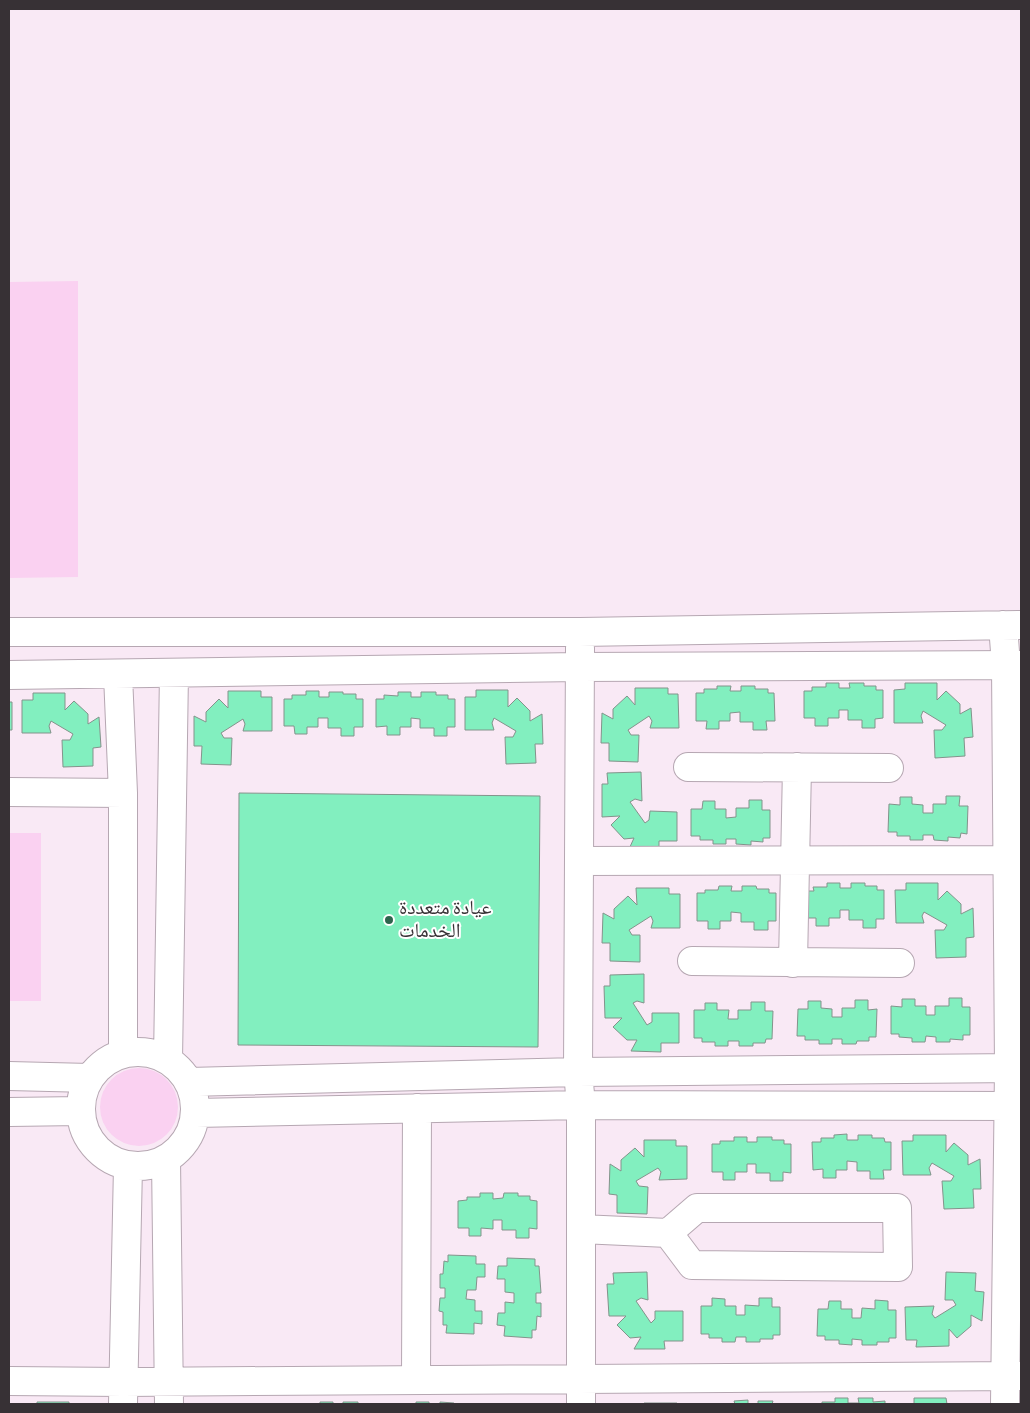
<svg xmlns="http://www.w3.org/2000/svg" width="1030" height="1413" viewBox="0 0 1030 1413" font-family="'Alegreya Sans','Noto Naskh Arabic',sans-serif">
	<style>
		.green { fill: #fad1f1 }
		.building { fill: #82efbf; stroke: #83938b }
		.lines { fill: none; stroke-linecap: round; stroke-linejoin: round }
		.minor-casing { stroke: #b6a7b2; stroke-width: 30 }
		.minor { stroke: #fff; stroke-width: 28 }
		.poi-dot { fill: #2d654d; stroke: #fff; stroke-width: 2 }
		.labels { text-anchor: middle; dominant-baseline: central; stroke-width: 4; stroke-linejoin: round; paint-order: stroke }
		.poi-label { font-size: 20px; fill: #373135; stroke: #fff; text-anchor: start }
	</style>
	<rect width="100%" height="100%" fill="#f9e9f5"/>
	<!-- green -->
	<path class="green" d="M78,281V577L9,578V282Z
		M9,833H41V1001H9Z
		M100 1107a39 39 0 1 1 78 0a39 39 0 1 1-78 0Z"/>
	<!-- building -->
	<path class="building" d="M826,683H839V688H850L849,683H864V686H876V690H883V718L875,719V728H862V720H848V710H839V718H828V726H815V718H804V691H812V687H826Z
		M905,683H937V700L946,691L960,704V714L971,708L973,737L964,738L965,756L935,758L934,730H942L946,725L923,711L921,716L923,723H894V690L905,689Z
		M717,686H731L730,691H741V686H755V689H768V693H774L775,721H766L767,730H753V722H740V712L730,713V721H719V729H706L707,721H696V693H704V689H717Z
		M635,688H668V694H678L679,728H650L652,721L649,716L628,730L631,735H639L638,762L609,761V743H601L602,713L613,719V709L627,696L635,705Z
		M476,690H508V707L517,698L530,711V721L542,714L543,744H535L536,763L506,764L505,737H513L516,731L494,718L492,723L494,730H465V697H476Z
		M228,691H261V697H272V731H243L245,724L243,719L221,733L224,738H232L231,765L201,764L202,746H194V716L206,722V712L219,699L228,708Z
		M306,691H319V697H329V692H343V694H356V699H363V727H354V736H341V728H328V718H318V727H307V734H295L294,726H284V699H292V695H306Z
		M398,692H411V697H421V692H436V695H448V699H455V727H447V736H434V728H420V719L411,718V727H400V735H387V726L376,727V699H384V695L398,696Z
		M33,693H65V710L74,701L88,714V724L99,717L101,747L93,748V766L63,767L62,740H70L73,734L51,721L49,726L51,733H22V700H33Z
		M9,702H12V730H9Z
		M641,772L642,801L635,799L630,802L645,823L649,820L650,811L677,812V841H659V850L629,849L634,838L624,839L611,825L620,816L602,817V784H608L607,773Z
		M239,793L540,796L538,1047L238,1045Z
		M946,796H960L959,806H968L967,834L961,833L960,838L948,837V841L934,840L933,835H923V840H910V836H897V832H888L889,804L900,805V797H912V804L923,805V813H933V804H946Z
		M749,800H762V810H770V838H763V842L751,841V845L736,844V839H726V844H713V840H700V836H691V809H702L703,801H715V809H726V818L736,817V808H749Z
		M827,883H840V888H851V883H865V886H877V890H884V919H876V928H863V920H849V910H840V918H829V926H816V918H805V891H814L813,887H827Z
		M906,883H938V900L947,891L961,904V914L973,908L974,937L966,938V957L936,958L935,930H944L947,925L924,912L922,916L924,923H896L895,890H906Z
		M719,886H732L731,891H742V886H756L757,889H769V893H776V921H768V930H754V922H741V913L731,912V921H720V929H708V921H697V893H705V890H718Z
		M636,888H669V894H680V928H651L653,921L651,916L629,930L632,935H640V962L610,961V943H602L603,913L614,919V909L628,896L637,905Z
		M644,974V1003L637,1001L633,1003L647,1025L652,1022V1013H679V1043H661V1052L631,1051L637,1040H627L613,1027L622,1018H605L604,986H610V975Z
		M949,998H962V1007H970V1035H963V1040L950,1039V1042H936V1037L926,1036L925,1042H912V1038L899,1037V1034H891V1006L902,1007V999H915V1006H926V1015H935V1006H949Z
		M855,1000H868V1010L877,1009L876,1037H869V1041H857L856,1044H842V1039H832V1044H819V1040H805V1036H797L798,1009H808V1001H821V1008L832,1009V1017H842V1008H855Z
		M751,1002H765V1011H773L772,1039H766L765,1043H753V1046H739V1041H728V1046H715V1042H702V1038H694V1010H705V1003H717V1010H729L728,1019H738V1010H751Z
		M847,1134V1140H858V1135H872V1138H884L885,1142H891V1170H883L884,1179H870V1171H857V1162L847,1161V1170H836V1178H823V1169L813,1170L812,1142H821V1138H834V1135Z
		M913,1135H946V1152L954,1143L968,1155V1165L980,1159L981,1189H973L974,1208L944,1209L942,1181H951L954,1176L932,1163L929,1168L931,1175H903L902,1141H913Z
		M734,1137H747V1142H757V1137H772V1140H784V1144H791V1173L783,1172V1181H770V1173H756V1164H747V1172H735V1180H723V1172H712V1144H720V1141H734Z
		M644,1140H676V1146H687V1179L659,1180L661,1172L658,1168L636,1181L639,1186L648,1187L647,1214L617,1213V1195L609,1194L610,1164L621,1171V1160L635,1148L644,1157Z
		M480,1193H493V1199L503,1198L504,1193H518V1196H530V1200L537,1201V1229L529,1228V1238H516V1230H502V1220H493V1229L481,1228V1236H469V1228H458V1201L467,1200V1197H480Z
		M448,1255L476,1256V1264H485V1277H477L476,1290H467L466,1299L475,1300V1311H482V1324L474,1323V1334L446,1333L447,1325H443V1312L439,1311L440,1298H445V1288H440V1274H443L444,1261L448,1262Z
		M507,1258L535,1259V1266H539L541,1293H536V1303H541V1317L537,1316L536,1330H532V1338L504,1336L505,1326L497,1325L498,1313H505V1302L514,1303V1293L505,1292V1279H497L498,1266H507Z
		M647,1272L648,1300L641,1298L636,1301L651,1323L655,1319V1311H683V1341H664L665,1349H634L641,1337L630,1338L617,1325L626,1316H609L607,1284H614L613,1273Z
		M946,1272L976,1273L975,1291L984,1292L982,1321L971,1315V1326L957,1338L949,1329V1346L916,1347L917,1340H906L905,1307L934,1306L932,1314L935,1318L956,1305L953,1300H945Z
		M712,1298L725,1299V1306H736V1315H745V1305L759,1306V1298H772V1307H780V1335H773V1339H760V1342H746V1337H736L735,1342H722V1338H709V1334H701V1306H712Z
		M875,1300L888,1301V1310H896V1338H889V1342H877V1345H862V1340L852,1339V1345L839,1344V1340H825V1336H817L818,1309H828L829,1301H841V1309H852V1318H861L862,1308L875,1309Z
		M835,1398H848V1403H859L858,1398H873V1402L885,1401V1404H822V1402H835Z
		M914,1398H946L947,1404H914Z
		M748,1400V1404H721H735L734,1401Z
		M758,1401H773L772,1404H785H758Z
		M37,1402H69V1404H37Z
		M320,1402H333V1404H320Z
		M343,1402H358V1404H343Z
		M416,1402H429V1404H416Z
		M440,1402L454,1403V1404H440Z
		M644,1403H677V1404H644Z"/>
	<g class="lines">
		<defs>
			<path id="minor" d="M1003,625L1006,665L1009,1068L1005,1404
				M9,632H580L1021,625
				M580,648L578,1072L581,1105V1404
				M9,675L579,667L1021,665
				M118,675L123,793V1054
				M688,767L889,768
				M9,792L123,793
				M579,861L1021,860
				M692,961L900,963
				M793,963L797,767
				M81 1109a57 57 0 1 1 114 0a57 57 0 1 1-114 0Z
				M168,1060L174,673
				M9,1076L90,1078
				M189,1082L578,1072L1021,1068
				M9,1112L80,1111
				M196,1113L581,1105L1021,1106
				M166,1159L169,1404
				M581,1229L668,1233L697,1208H897L898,1267L692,1265L668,1233
				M416,1380L417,1108
				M9,1381L123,1382L1021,1376
				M123,1404L128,1166"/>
		</defs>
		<!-- minor casing -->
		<use href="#minor" class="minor-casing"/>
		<!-- minor -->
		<use href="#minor" class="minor"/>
	</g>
	<!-- markers -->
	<circle class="poi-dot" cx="389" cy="920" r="5"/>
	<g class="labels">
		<!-- poi labels -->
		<g class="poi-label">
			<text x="399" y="908">عيادة متعددة<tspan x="399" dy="23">الخدمات</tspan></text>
		</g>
	</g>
	<!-- border -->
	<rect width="1030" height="1413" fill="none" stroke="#373135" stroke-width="20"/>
</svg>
